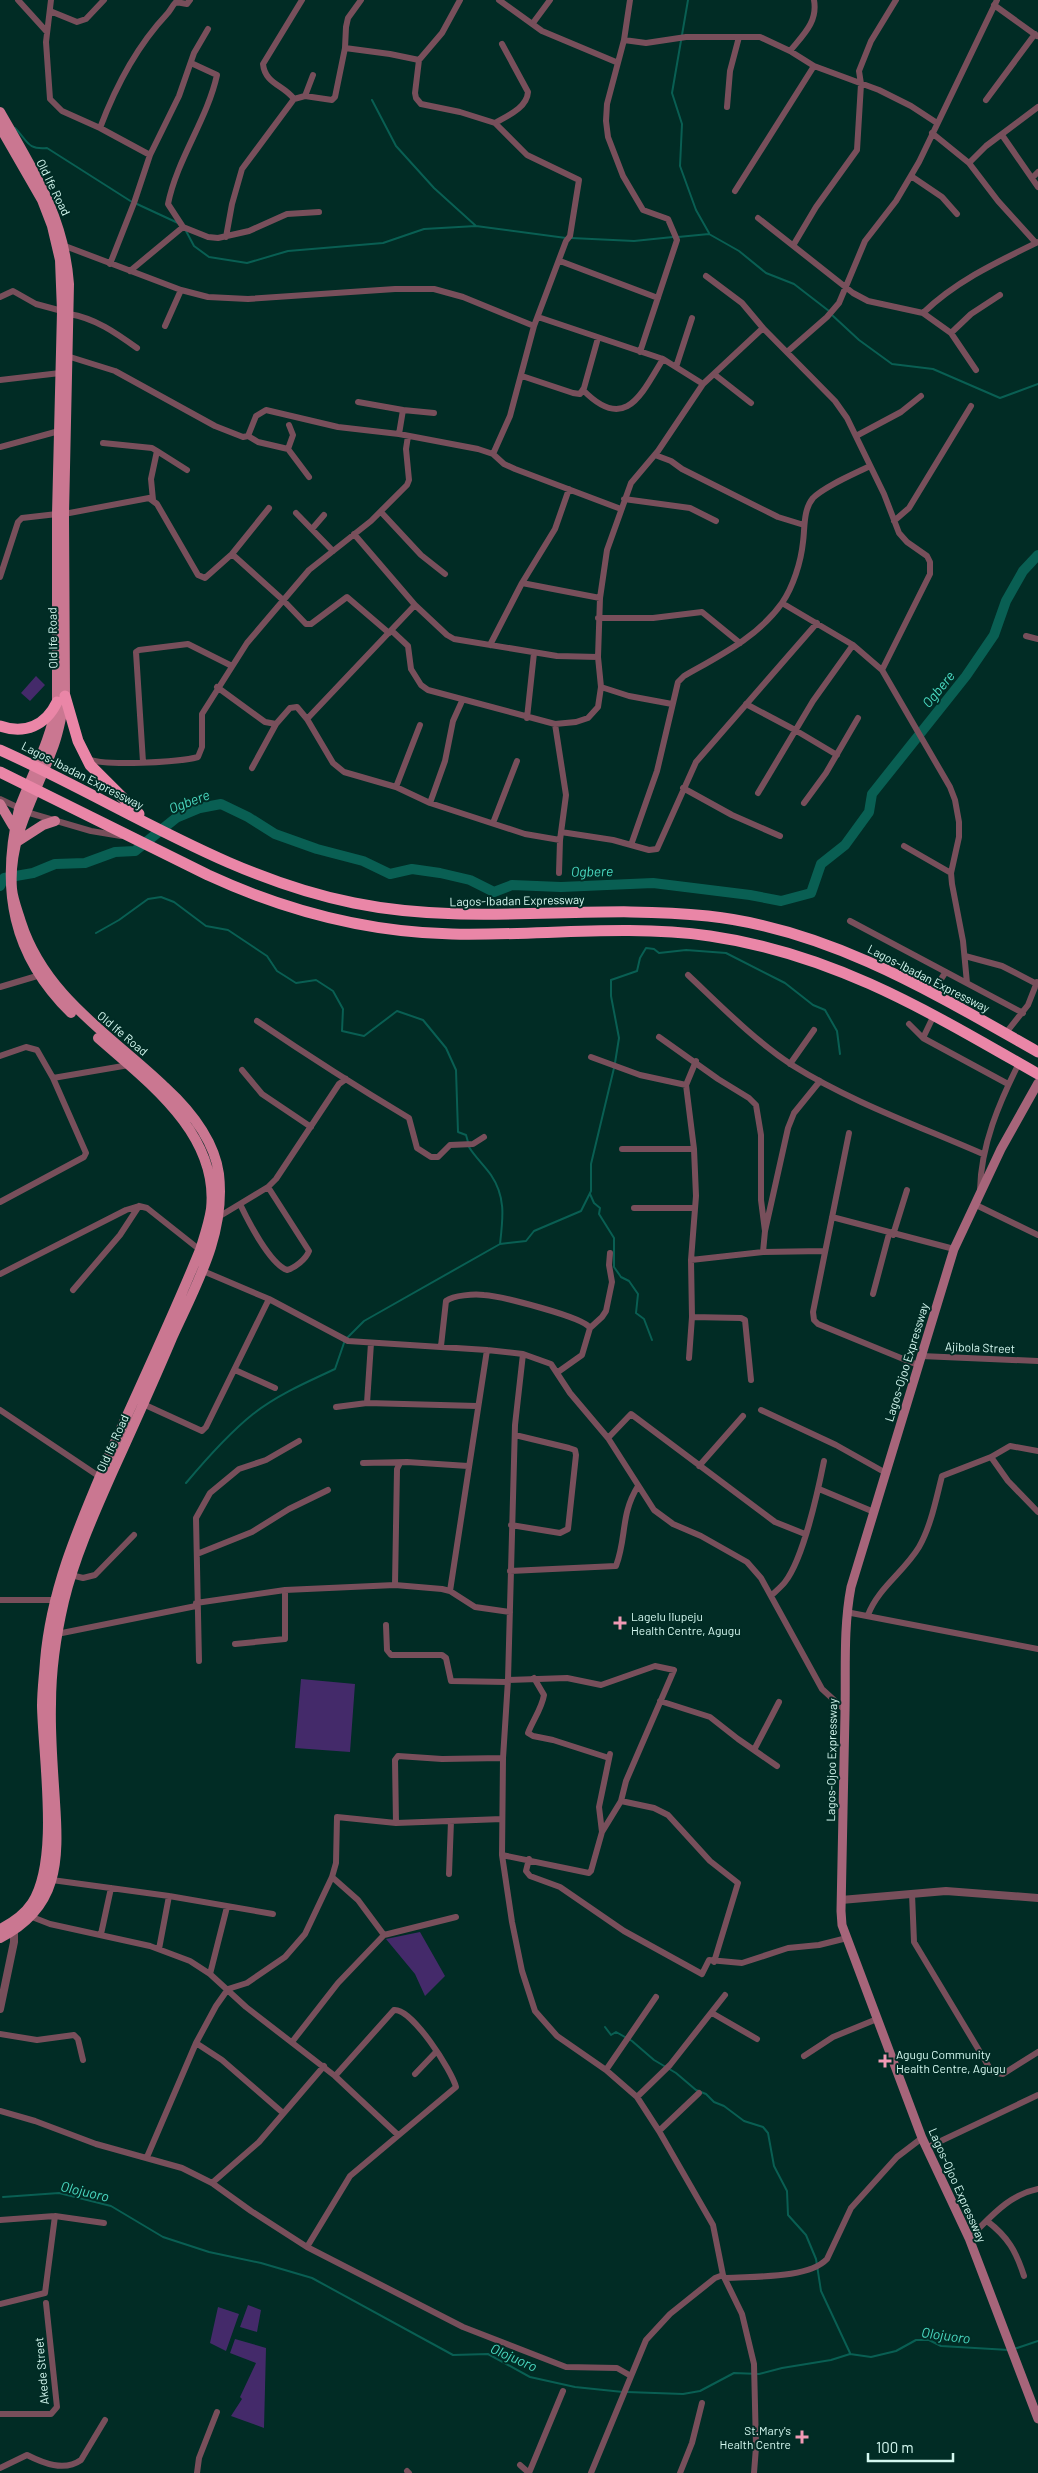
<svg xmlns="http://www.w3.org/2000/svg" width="1038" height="2473" viewBox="0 0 1038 2473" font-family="Barlow,sans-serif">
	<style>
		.green { fill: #442a6a }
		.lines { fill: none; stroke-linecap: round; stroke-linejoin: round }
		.stream { stroke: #095f53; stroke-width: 2 }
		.river { stroke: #095f53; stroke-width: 10 }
		.minor { stroke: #784f5b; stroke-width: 6 }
		.tertiary { stroke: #784f5b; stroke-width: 8 }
		.secondary { stroke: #a6657a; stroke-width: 9 }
		.primary { stroke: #ca7791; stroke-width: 10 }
		.motorway { stroke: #ea86a7; stroke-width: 11 }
		.poi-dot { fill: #f09ab5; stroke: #012c25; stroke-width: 2 }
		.labels { text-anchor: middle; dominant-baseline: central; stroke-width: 4; stroke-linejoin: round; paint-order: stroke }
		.street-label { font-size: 12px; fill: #d4f8f0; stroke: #012c25 }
		.poi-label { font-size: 12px; fill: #d4f8f0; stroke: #012c25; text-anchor: start }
		.water-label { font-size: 14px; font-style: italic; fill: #4adac2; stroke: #012c25 }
	</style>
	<rect width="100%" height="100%" fill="#012c25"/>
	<!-- green -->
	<path class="green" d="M36,676L45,685L30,701L21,693Z
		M301,1679L355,1684L350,1752L295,1748Z
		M420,1932L445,1976L425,1996L415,1974L386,1939Z
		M248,2305L261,2310L257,2332L240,2327Z
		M218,2307L239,2314L226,2351L210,2343Z
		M235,2339L266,2348L264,2428L231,2416L242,2399L240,2397L256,2363L230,2353Z"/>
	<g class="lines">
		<!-- stream -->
		<path class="stream" d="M688,0L672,93L682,124L680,166L696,210L709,233
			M372,100L396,146L434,188L476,226
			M15,128C28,141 27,150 47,148L132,202
			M137,204L178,223
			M186,231L194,246L209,257L247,263L288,251L383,243L424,229L476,226L566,238
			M678,237L709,234L739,251L766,273L794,284L829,311
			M571,238L634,241L673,237
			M832,315L859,340L892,364L933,369L1000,398L1038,384
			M96,933L119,920L148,899L161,897L174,902L206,926L228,930L267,956L277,971L296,983L316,980L333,991L343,1009L342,1031L364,1036L397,1011L423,1020L446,1048L456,1070L458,1132L466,1135L468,1142
			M615,1063L619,1038L611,996V980L637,971L640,958L646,948L654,949L659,953L686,950L726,953L785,983L813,1005L825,1010L837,1031L840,1054
			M469,1147C475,1157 484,1165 491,1175C506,1197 503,1218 500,1244
			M590,1194L594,1203L600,1208L599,1214L614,1238V1267L621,1277L629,1281L638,1294L636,1313L644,1319L652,1340
			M186,1483C207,1458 228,1434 253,1414C277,1395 307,1382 335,1369L345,1340L364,1321L500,1244L526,1241L534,1231L581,1211L591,1191V1164L614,1068
			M605,2027L611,2035L616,2032L632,2041L654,2060L676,2073L696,2090L706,2094L714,2102L724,2106L744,2121L763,2127L768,2133L774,2166L787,2191L788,2215L806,2235L816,2259L821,2291L850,2353
			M3,2197L59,2193L111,2206L163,2237L209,2252L261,2263L312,2278L453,2355L488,2354L530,2377L575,2387L623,2392
			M1014,2349L1038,2341
			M627,2392L683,2394L700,2391L734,2373L759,2374L782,2368L831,2360L850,2354L871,2357L896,2351L916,2340H929L941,2346L1009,2350"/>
		<!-- river -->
		<path class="river" d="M0,886L4,878L33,873L55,864L85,863L115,852L135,851L176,818L200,808L221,804L248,817L275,834L317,849L363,861L390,874L412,869L440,873L470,880L494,892L512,885L561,887L653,883L750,895L781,901L811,893L821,864L845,845L869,812L872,794L966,676L994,635L1006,601L1023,571L1038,555"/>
		<!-- minor -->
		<path class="minor" d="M18,0L47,32
			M51,0L46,42L50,99L62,111L100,128L150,155
			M499,0L542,31L616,62
			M630,0L624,40L607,104L606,121L608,137L623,176L643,210L668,219L677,240L640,352
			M994,5L1037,36
			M50,11L77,22L86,19L104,0
			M533,23L550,0
			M624,40L646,43L686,37H760L790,51L814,66L879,90L911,106L937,123
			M345,48L390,54L419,60L415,93L416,98L421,104L460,112L495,123L527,155L579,180L570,236L566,241L534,326L510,416L493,454
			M790,51C803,35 818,22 814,0
			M419,60L442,33L460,0
			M191,63L217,75C207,120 177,159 168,204L183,227L208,237L218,238L249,231L287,214L319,212
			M305,96L313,75
			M294,99C284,85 265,84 263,64L302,0
			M986,100L1035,34
			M727,107L730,71L739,37
			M495,123C507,116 527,108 528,92L502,44
			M100,128C115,88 137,46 167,14C170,11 172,6 176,2L187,4L190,0
			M932,133L969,163L998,201L1036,243
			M1002,135L1038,187
			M969,163L986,146L1038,107
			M911,176L942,197L957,214
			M1032,178L1038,172
			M735,191L814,66
			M758,218L853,293L868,301L923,313L951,333L976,370
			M226,237L232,204L242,169L294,99L305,96L332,100L335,97L345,48L346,27L348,18L361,0
			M794,244L816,207L857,150L861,84L859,71L871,41L896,0
			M65,246L181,290L208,297L248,299L395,289H434L463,297L534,326
			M560,261L658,298
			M110,264L134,203L150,155L179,96L194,53L208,29
			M130,271L183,227
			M706,276L742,303L763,328
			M0,297L13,291L36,304L62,311
			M923,313C956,281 997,262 1038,242
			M69,314C95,318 116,333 137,348
			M538,317L663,359L703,384L763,328L835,401L847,418L884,494L899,533L907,542L927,556L930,562V574L882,670
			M165,326L181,290
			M951,333L971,314L1000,295
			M787,352L827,317L839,303L865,241L896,201L919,162L997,0
			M67,356L115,371L215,426L243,437L248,436L256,416L266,410L338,427L399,434L478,449L493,454L504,464L515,469L621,509
			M676,367L692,318
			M714,374L751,403
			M522,376L573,393L580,394L584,388L598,338
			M0,380L60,373
			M583,390C625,433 641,395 663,359
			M358,402L403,410
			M399,434L403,410L434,413
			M248,436L258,442L288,449L309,477
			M856,436L901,412L921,396
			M103,443L152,448L157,451L151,479L153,500
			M0,447L59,431
			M288,449L293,435L289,425
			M157,451L187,470
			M655,455L671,461L682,469L778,517L804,525
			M624,499L690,508L716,521
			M381,512L421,555L445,574
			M296,513L333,551
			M64,514L149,498L157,504L198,575L205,578L232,554L269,508
			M894,521L909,508L971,406
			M312,529L324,515
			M354,534L415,605L447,635L454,639L557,656L598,657
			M232,554L283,600L306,624H311L347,597L389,633
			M0,577L18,522L22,518L57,514
			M522,583L600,598
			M782,603L853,645L882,670L950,787L955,800L959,822V837L951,873L952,884L963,941L967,983
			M598,618H653L702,612L740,643
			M392,631L408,646L411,669L421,685L428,690L555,724L576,722L588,718L598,707L601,687L598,657L600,598L607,550L631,483L658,451L703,384
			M1026,636L1038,639
			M490,645L522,583L555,529L569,489
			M217,687L265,722L276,724
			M601,687L629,696L672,704
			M746,704L795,730L837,755
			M527,718L534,653
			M307,719L415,605
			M555,724L566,795L560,840L559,873
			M86,758C101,767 181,762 198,757L202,747V714L247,643L309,570L371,521L407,485L409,480L406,449L408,436
			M143,762L136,652L139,650L188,644L232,666
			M252,768L276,724L290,708L297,707L307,719L333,763L344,772L396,787L430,803L525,834L560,840
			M396,787L420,725
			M683,788L732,815L780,836
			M758,793L813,701L853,645
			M0,799L19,808
			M430,803L445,761L453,721L462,701
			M804,803L826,773L858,718
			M26,812L91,831L121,836
			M493,823L517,761
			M561,832L613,840L649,850L657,849L696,762L817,623
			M631,845L657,771L678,682L684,676C719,656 758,637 782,603C793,587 801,562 803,542C805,528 803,510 813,498C825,486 854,474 870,466
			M904,846L951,873
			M850,921L1023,1013
			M965,956L1002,966L1037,984
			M688,975C721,1006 754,1040 792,1065C851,1102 919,1126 983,1154
			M0,987L37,976
			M932,993L945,973
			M257,1021C307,1055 357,1087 409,1118L417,1148L431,1157H438L450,1145L473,1144L484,1137
			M909,1024L923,1038L1008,1084
			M1005,1034L1028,1005L1037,982
			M659,1037L718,1079L749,1098L756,1105L761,1135V1200L765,1231
			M923,1038L934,1015
			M0,1056L26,1047L37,1050L53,1078L86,1153L84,1157L0,1202
			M591,1057L640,1075L686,1085
			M790,1064L814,1030
			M242,1070L262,1094L311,1127
			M53,1078L129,1065
			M849,1133L813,1312L814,1320L818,1324L918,1365
			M622,1149H694
			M980,1190C981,1145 999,1103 1019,1063
			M240,1204C248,1221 270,1264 287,1270C295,1268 306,1259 309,1251L268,1187
			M974,1204L1038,1235
			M634,1208H695
			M220,1216L268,1187L276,1179L339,1084L346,1079
			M832,1217L954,1249
			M893,1235L907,1190
			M763,1252L765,1231L788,1128L794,1113L820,1081
			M691,1260L763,1252L824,1251
			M203,1271L269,1299L348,1341L487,1350L523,1354L551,1364L570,1393L608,1438L654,1510L673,1524L701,1536L747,1562L761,1578L822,1689L846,1711
			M0,1274L126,1210L139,1206L147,1208L200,1250
			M73,1290L120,1235L139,1206
			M873,1294L889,1234
			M692,1317L741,1318L745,1320L751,1380
			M441,1346L446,1301C454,1295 474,1294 484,1295C500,1296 584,1317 590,1328
			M523,1354L515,1425L508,1680L503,1758L502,1855L512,1922L522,1971L535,2011L557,2036L606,2070L637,2097L659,2131L713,2225L723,2275L742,2314L754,2364L756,2447L754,2473
			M921,1356L1038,1361
			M689,1358L692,1317L691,1260L696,1196L694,1149L686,1085L696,1061
			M235,1370L275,1388
			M558,1372L582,1355L590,1328L602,1317L606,1311L612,1282L609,1265L610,1253
			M367,1403L371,1343
			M143,1404L202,1431L206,1427L269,1299
			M336,1407L367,1403L477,1406
			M0,1410L100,1477
			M761,1410L836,1445L886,1473
			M608,1438L631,1414L775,1522L805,1534
			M991,1457L1008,1481L1038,1512
			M363,1463L407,1462L468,1466
			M699,1466L743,1416
			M819,1489L874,1512
			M511,1525L560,1533L568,1529L576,1455L575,1450L569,1448L515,1435
			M197,1554L252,1532L289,1509L328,1490
			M510,1571L616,1566C627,1537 620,1515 638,1486
			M71,1575L83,1578L95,1575L134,1535
			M395,1585L397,1469L400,1463
			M450,1591L487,1350
			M771,1596C776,1591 781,1587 785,1582C803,1559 818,1491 824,1461
			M0,1600H54
			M196,1603L285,1590L395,1585L442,1589L450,1591L475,1607L510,1612
			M846,1612L1038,1649
			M868,1615C878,1588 904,1572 919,1547C931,1526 936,1499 942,1476L991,1457L1010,1446L1038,1451
			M386,1625L387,1650L391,1655H442L446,1658L451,1681L507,1682
			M57,1634L196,1606
			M235,1644L285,1639V1590
			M199,1661L196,1518L210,1493L239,1469L266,1460L299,1441
			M534,1678L544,1695C542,1708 533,1720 528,1733L533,1736L553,1740L609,1758
			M660,1701L710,1717L738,1739L777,1766
			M754,1750L779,1702
			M621,1801L654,1808L668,1815L710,1861L738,1883L714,1962
			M396,1823L395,1760L398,1756L442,1759L503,1758
			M602,1832L599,1807L610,1754
			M502,1855L589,1873L591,1871L602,1832L621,1801L626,1781L674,1670L655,1666L601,1685L567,1678L508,1680
			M529,1859L526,1871L530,1876L560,1887L624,1931L702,1974L709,1960L742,1963L788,1948L819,1945L847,1938
			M449,1874L451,1821
			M332,1877L358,1900L384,1935
			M52,1880L169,1896L273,1914
			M912,1894L914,1942L992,2072L1003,2074L1038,2052
			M32,1917L50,1924L150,1946L190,1961L210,1974L246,2007L335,2076L398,2135
			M101,1934L111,1888
			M159,1949L169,1896
			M210,1974L227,1907
			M712,2013L757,2039
			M0,2034L37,2040L74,2035L78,2039L83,2060
			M292,2042L338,1983L384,1935L456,1917
			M196,2043L222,2060L283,2113
			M804,2056L833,2037L877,2019
			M606,2070L656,1997
			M415,2074L436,2052
			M637,2097L670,2065L725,1995
			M0,2111L35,2121L96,2144L182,2168L212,2183L251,2211L307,2247L463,2327L566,2367L617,2368L631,2376
			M659,2131L699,2093
			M926,2148L1038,2095
			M147,2157L196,2043L216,2006L228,1989L247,1983L285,1957L305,1934L332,1877L336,1863L337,1817L396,1823L502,1819
			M212,2183L259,2142L324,2066
			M0,2220L55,2216L104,2223
			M987,2221C1008,2237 1016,2251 1024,2276
			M969,2238C990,2218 1008,2195 1038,2189
			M307,2247L350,2176L456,2087C452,2071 412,2008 394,2010L335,2076
			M726,2278C754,2276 808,2279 827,2259L851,2208L897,2157L922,2138
			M0,2304L45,2293L55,2216
			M0,2414H51L57,2407L46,2303
			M520,2465L529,2473
			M0,2468L27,2455C43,2463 64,2472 81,2460L105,2420
			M407,2471L409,2473
			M197,2473L199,2458L217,2412
			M529,2473L563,2391
			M591,2473L646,2340L670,2314L715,2278L723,2275
			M680,2473L692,2443L702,2403"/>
		<!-- tertiary -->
		<path class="tertiary" d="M841,1900L946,1891L1038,1898
			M0,2009L14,1942V1931"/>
		<!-- secondary -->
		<path class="secondary" d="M1038,1083L1001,1149L954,1249L851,1587C843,1629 846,1670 845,1713C844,1779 842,1845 841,1911L842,1925L922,2138L969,2238L1038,2419"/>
		<!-- primary -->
		<path class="primary" d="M0,112C33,170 64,216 69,284L64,514L65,696C62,715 59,733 52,750C35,796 8,838 12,889C13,900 18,912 21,922C45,997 112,1036 165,1087C190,1110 214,1139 219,1174C226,1234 196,1285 172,1338C153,1383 133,1427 113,1471C94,1514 75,1556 64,1601C56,1635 51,1670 51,1704C50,1736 53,1769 55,1802C59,1861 59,1908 0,1938
			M0,127L42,200L52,226L60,260L62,311L57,514V702C51,740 32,774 19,809C0,889 12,955 71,1013
			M0,804L13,826
			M15,843L43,825L55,821
			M0,1929C12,1923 24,1915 32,1903C60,1860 43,1758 42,1706C42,1691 44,1676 45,1661C51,1589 79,1526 107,1460C138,1390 171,1321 200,1250C204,1237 209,1223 211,1209C219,1134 148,1082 98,1038"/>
		<!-- motorway -->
		<path class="motorway" d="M65,696L78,741L90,765L139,814
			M0,726C25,735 46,725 57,702
			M0,750C117,802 227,878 354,903C472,927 590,903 708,916C829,929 934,993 1038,1052
			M0,772L208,875C284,910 368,932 452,934C538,936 625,924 710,936C835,954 931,1013 1038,1074"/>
	</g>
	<!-- markers -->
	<g class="poi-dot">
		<path d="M617.5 1615.5h5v5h5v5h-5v5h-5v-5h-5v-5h5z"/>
		<path d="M882.5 2053.5h5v5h5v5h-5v5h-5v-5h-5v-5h5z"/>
		<path d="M799.5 2429.5h5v5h5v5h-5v5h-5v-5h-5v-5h5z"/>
	</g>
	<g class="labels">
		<!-- street labels -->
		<g class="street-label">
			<text transform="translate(54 187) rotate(64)">Old Ife Road</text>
			<text transform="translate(52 638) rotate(-91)">Old Ife Road</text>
			<text transform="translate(83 775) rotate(27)">Lagos-Ibadan Expressway</text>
			<text transform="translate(517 900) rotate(-1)">Lagos-Ibadan Expressway</text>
			<text transform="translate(929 978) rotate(27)">Lagos-Ibadan Expressway</text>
			<text transform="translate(123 1033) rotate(40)">Old Ife Road</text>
			<text transform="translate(980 1347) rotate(2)">Ajibola Street</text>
			<text transform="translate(906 1362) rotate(-73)">Lagos-Ojoo Expressway</text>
			<text transform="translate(112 1443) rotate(-66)">Old Ife Road</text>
			<text transform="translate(831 1760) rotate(-89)">Lagos-Ojoo Expressway</text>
			<text transform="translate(958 2185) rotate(66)">Lagos-Ojoo Expressway</text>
			<text transform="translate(41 2371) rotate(-95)">Akede Street</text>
		</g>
		<!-- poi labels -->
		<g class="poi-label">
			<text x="631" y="1616">Lagelu Ilupeju<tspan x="631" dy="14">Health Centre, Agugu</tspan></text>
			<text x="896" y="2054">Agugu Community<tspan x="896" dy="14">Health Centre, Agugu</tspan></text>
			<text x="791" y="2430" text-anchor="end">St.Mary's<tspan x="791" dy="14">Health Centre</tspan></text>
		</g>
		<!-- water labels -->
		<g class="water-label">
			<text transform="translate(938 689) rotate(-51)">Ogbere</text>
			<text transform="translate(189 801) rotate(-21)">Ogbere</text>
			<text transform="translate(592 871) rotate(-1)">Ogbere</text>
			<text transform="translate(85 2191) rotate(13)">Olojuoro</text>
			<text transform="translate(946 2335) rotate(8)">Olojuoro</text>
			<text transform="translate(514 2357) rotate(24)">Olojuoro</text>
		</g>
	</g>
	<!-- scale -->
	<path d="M868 2453v8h85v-8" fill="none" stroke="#d4f8f0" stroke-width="2.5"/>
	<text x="876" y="2453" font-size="15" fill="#d4f8f0" stroke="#012c25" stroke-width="4" paint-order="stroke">100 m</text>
</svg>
